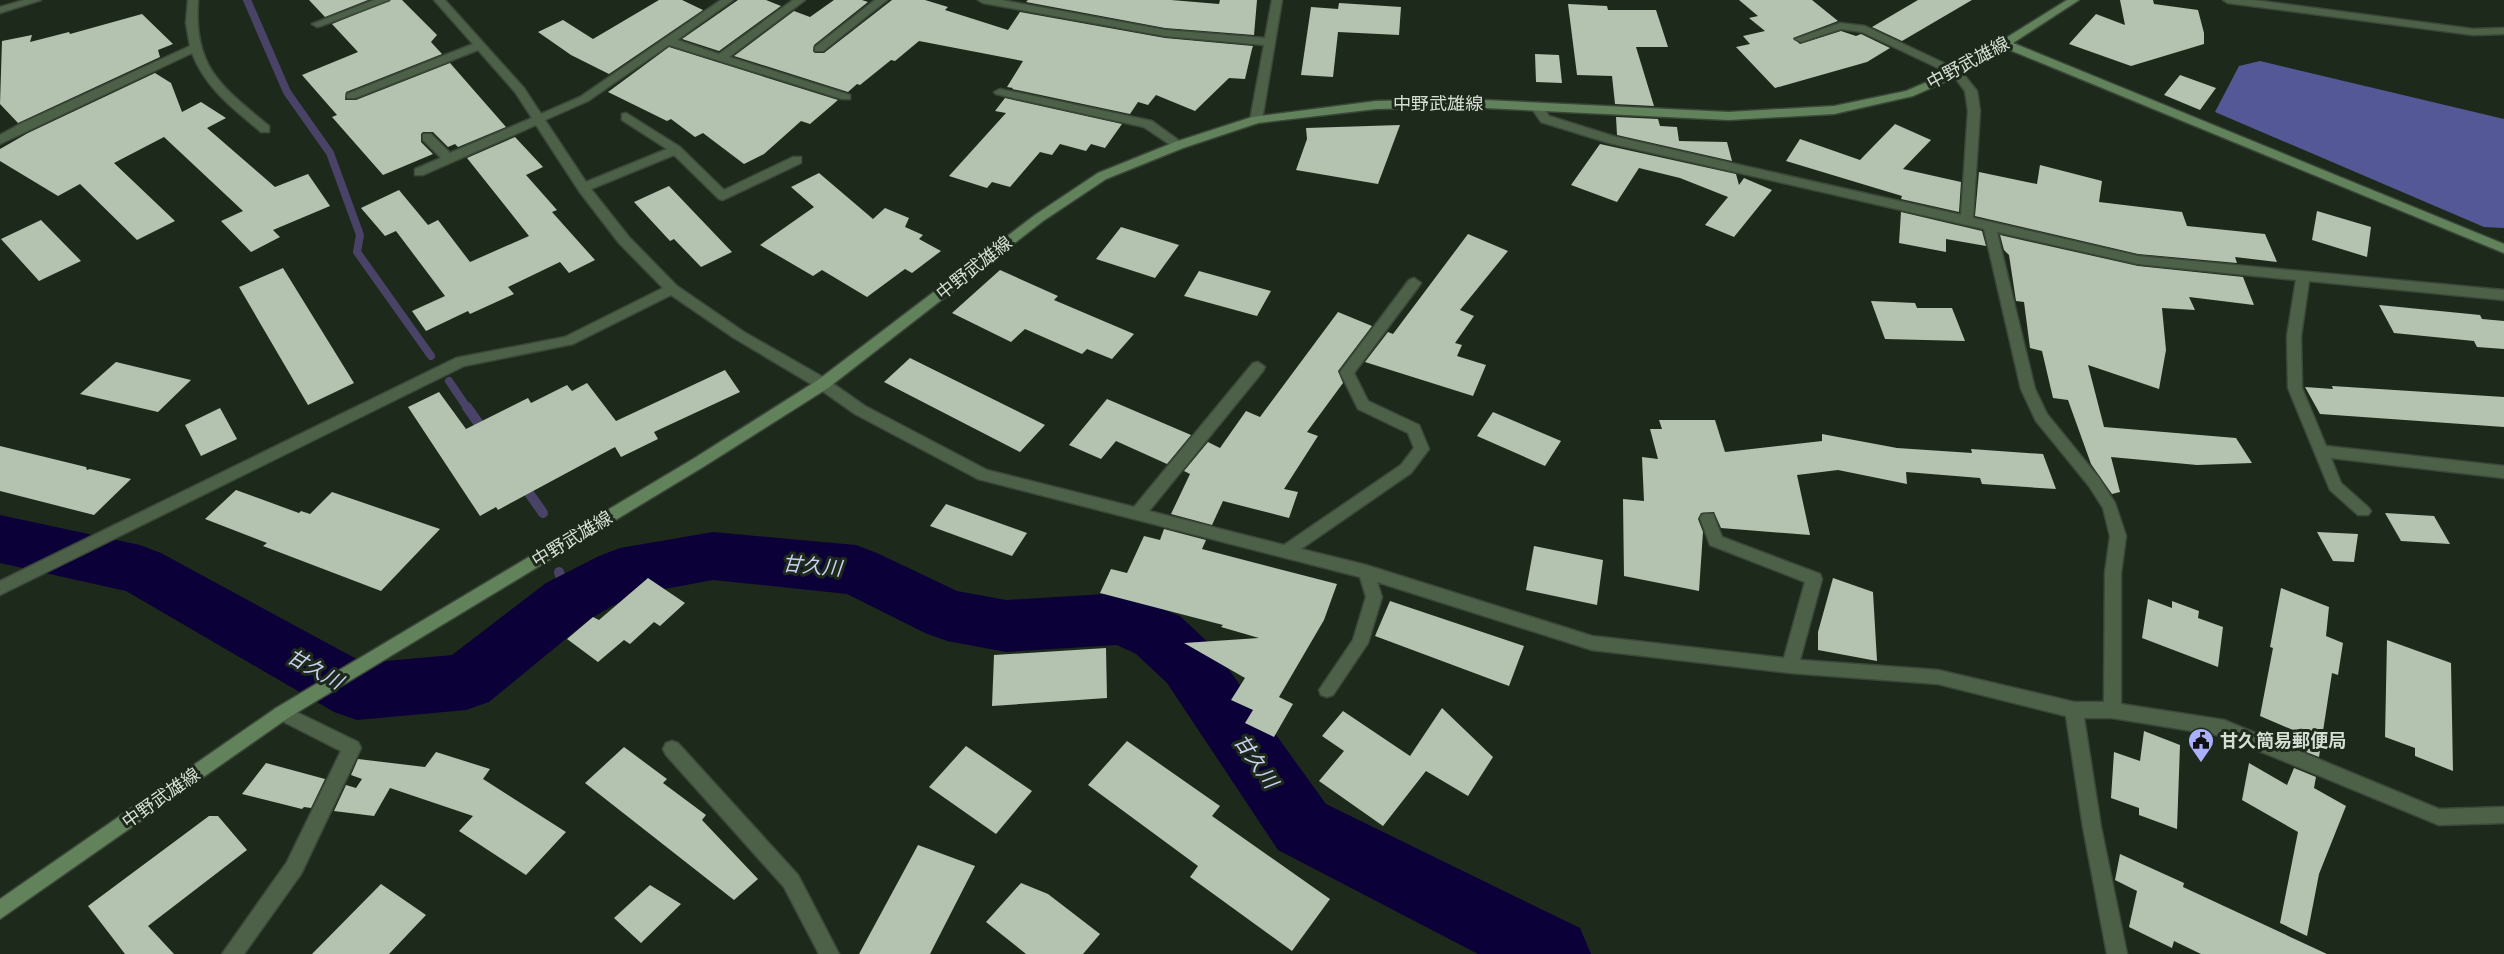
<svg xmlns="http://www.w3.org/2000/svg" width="2504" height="954" viewBox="0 0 2504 954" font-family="Montserrat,'Noto Sans JP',sans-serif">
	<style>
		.forest { fill: #555897 }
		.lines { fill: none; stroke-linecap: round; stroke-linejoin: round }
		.stream-far1 { stroke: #494367; stroke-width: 8 }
		.stream { stroke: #494367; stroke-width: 10 }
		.river { fill: #0c0038; fill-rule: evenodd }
		.building { fill: #b3c3af }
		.street-casing { stroke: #3b4739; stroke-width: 3 }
		.secondary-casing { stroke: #3b4739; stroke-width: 3 }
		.street { fill: #4d6149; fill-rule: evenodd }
		.secondary { fill: #62825b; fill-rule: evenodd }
		.labels { text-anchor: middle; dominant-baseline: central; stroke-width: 6; stroke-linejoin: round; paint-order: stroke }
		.street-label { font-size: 18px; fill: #d6dfd4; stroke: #1d2a1b }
		.poi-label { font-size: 18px; font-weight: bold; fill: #d6dfd4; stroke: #1d2a1b; text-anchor: start }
		.water-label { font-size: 20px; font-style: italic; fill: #cbcff4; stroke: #1d2a1b }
	</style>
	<rect width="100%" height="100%" fill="#1d2a1b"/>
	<!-- forest -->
	<path class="forest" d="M2260,61L2504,119V228L2484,227L2215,112L2239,66Z"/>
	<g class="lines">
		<!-- stream-far1 -->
		<path class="stream-far1" d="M247,0L287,92L330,153L360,235L357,252L431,356
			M449,381L468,409"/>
		<!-- stream -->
		<path class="stream" d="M467,407L484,431
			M522,483L543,513
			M559,572L568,601"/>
		<!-- river -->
		<path class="river" d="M0,515L140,545L161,553L364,663L452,655L546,583L599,556L620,548L713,532L856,545L877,553L957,591L1006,600L1121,593L1180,616L1211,645L1326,804L1580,928L1591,954H1478L1278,850L1167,683L1136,654L1117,645L1006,652L947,641L925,633L847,594L713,580L632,595L590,619L489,702L466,710L357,720L334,712L126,591L0,563Z"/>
	</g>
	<!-- building -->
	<path class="building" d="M309,0H368L325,17Z
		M391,0H402L437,35L431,42L442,54L346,92L345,100H356L450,63L506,127L458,147L455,144L448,147L433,132H423L421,134V142L433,154L383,175L332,117L337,115L302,75L358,52L332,24Z
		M659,0H682L703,10L609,74L571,55L538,32L563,20L593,39Z
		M738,0H766L781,6L719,51L682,39Z
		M834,0H862L868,2L814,45L813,51L815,53H824L892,0H925L948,7L945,10L1008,30L1020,12L1165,38L1253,46L1252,49L1245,79L1229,78L1195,111L1156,95L1148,105L1138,102L1130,114L1012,89L1013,88L1007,87L1023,61L919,41L895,61L891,60L860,85L857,84L848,92L734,56L794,11L810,17Z
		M1028,0H1171L1219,4L1220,0H1257L1254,35L1165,28L1026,2Z
		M1739,0H1812L1838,21L1793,38L1800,44L1841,31L1856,36L1861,34L1890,48L1867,62L1775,88L1736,47L1750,44L1743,36L1765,31L1749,18L1758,16Z
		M1918,0H1972L1902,41L1872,27Z
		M2120,0H2153L2154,4L2198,10L2204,33V44L2131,66L2069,44L2096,14L2125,25Z
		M1339,3L1401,7L1399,35L1338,32L1333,77L1301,75L1311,7L1338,9Z
		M1568,4L1607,6L1608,10H1656L1668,47H1636L1654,106L1615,104L1612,76L1577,75Z
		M142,14L173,44L158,50L160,57L18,123L0,104L2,41L32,35L30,42L69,32L70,34Z
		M669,47L838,100L810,124L801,121L764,154L744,164L703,133L695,137L671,119L667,121L608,92Z
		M1535,54L1559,55L1562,83L1536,82Z
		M155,73L171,83L182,112L201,102L226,118L207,128L275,187L308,174L330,206L273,230L280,237L251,252L221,221L243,211L164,137L114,163L175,221L137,240L80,184L58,196L0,161V149L28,133Z
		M2180,75L2216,88L2200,110L2164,95Z
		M1005,98L1122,124L1105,148L1091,144L1086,151L1060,144L1052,155L1040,152L1010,187L992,182L987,188L949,176L1006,113L995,111Z
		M1616,117L1658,119L1660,126L1677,127L1679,141L1727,142L1732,161L1617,135Z
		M1895,124L1931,140L1903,169L1961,182L1959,212L1901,199L1902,196L1786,161L1800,139L1860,160Z
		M1400,125L1378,184L1296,170L1307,139L1306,128Z
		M515,137L543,167L526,175L557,210L552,212L595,260L569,273L560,262L508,287L514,294L470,314L468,311L426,331L412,311L445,296L396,231L385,236L361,208L399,190L428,225L438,220L470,262L529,236L467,158Z
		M1600,144L1736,174L1739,185L1744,178L1772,190L1734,237L1705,225L1728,197L1680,178L1639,168L1617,202L1571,185Z
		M2040,165L2102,181L2099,202L2182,212L2187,226L2265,234L2277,262L2235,257L2237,263L2138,254L1975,216L1979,172L2037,184Z
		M819,173L873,219L885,208L909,218L905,227L923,235L919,239L941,251L912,273L905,269L867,297L822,270L813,276L760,245L814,207L791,187Z
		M669,186L732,252L701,267L674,239L670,241L634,202Z
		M2317,211L2371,227L2367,257L2312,240Z
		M1901,212L1982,231L1986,246L1946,239V252L1899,243Z
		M41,220L81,261L39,281L1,239Z
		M1121,227L1179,245L1155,278L1096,259Z
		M1468,234L1508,251L1460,310L1474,316L1455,343L1462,345L1457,356L1486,365L1473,396L1365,362L1388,332L1393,334Z
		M2000,235L2138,266L2243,277L2254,305L2189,297L2195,310L2162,308L2166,350L2159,389L2088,365L2104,427L2236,438L2252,463L2197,465L2111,457L2120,492L2112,494L2091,464L2068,400L2053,398L2042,351L2030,348L2024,302L2016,301L2009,255L2004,250Z
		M283,268L354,383L308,405L239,287Z
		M1000,270L1058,296L1054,300L1134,334L1112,359L1087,349L1082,354L1025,329L1011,342L952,313Z
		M1199,271L1271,291L1257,316L1184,296Z
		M1871,301L1915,303L1917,308H1952L1965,341L1885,339Z
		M2379,305L2480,315L2482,319L2504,321V349L2477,347L2474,341L2394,333Z
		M1338,312L1372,326L1338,371L1343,383L1307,432L1318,436L1284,489L1298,492L1289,518L1223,501L1212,525L1171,514L1190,474L1184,471L1208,442L1220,448L1246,411L1260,417Z
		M910,358L1045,425L1020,452L884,382Z
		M116,362L191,380L158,412L80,394Z
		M725,370L740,392L654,432L658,439L621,457L615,447L498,510L496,507L480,516L408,407L439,392L466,429L528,398L531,403L567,385L572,391L587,383L616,421Z
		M2332,386L2504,397V427L2320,414L2305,387L2333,389Z
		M1107,399L1191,435L1167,464L1116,441L1101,459L1069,445Z
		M220,408L237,439L201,456L185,425Z
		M1493,412L1561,441L1545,466L1477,436Z
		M1659,420H1715L1725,452L1822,441V434L1897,448L1972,453L1971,449L2043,454L2056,489L1982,484L1980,478L1906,472L1907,484L1838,470L1797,475L1810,535L1721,528L1714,512L1701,513L1698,519L1703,532L1699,591L1624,576L1623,499L1644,501L1642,457L1658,459L1650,429H1662Z
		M0,446L86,467L87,470L90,469L131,479L94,515L0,491Z
		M236,490L299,513L301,511L310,514L332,492L440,529L381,591L263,546L267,543L205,519Z
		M946,504L1027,533L1012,556L930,526Z
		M2385,513L2434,516L2450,544L2401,541Z
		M1164,529L1206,540L1202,549L1337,584L1324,620L1279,697L1293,704L1274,737L1245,723L1253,710L1231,700L1245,678L1184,643L1259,638L1221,627L1223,625L1100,593L1111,569L1127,573L1144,536L1160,540Z
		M2317,532L2358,534L2354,562L2333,561Z
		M1534,546L1603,560L1597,605L1526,590Z
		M648,578L685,603L660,626L654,622L630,644L624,640L598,662L567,639L593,617L599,620Z
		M1833,578L1873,592L1877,661L1818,650V632Z
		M2281,588L2329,607L2326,636L2343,643L2338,675L2332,673L2319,757L2301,750L2307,736L2260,716L2273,648L2270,647Z
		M2148,599L2172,608V601L2199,611L2198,618L2223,627L2218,667L2142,638Z
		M1390,601L1524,646L1509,686L1375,636Z
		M2387,640L2451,663L2453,771L2415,756V748L2385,737Z
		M1106,648L1107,698L992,706L994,655Z
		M1442,708L1493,757L1468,796L1426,771L1383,826L1319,781L1344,751L1322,736L1343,711L1410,756Z
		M2144,731L2180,745L2177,829L2139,815V808L2111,798L2114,752L2140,761Z
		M1127,741L1220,806L1212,816L1330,899L1292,951L1190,877L1198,866L1088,785Z
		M966,746L1032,791L996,834L929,787Z
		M624,747L667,779L663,783L706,815L702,820L758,879L734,900L585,783Z
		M436,752L490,769L483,779L566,832L526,875L459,831L473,816L390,788L374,816L334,811L346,785L356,788L362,779L351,775L358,759L425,767Z
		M266,763L325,779L311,808L304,807L302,809L242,794Z
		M2249,763L2287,785L2294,768L2316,777L2314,788L2346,806L2319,874L2307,936L2280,923L2298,832L2242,800Z
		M209,816H218L247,850L148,926L174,954H125L88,906Z
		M918,845L975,866L930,954H859Z
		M2120,854L2184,883L2183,887L2327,954H2201L2174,941L2172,948L2129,927L2137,891L2115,880Z
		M1021,883L1048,894L1100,934L1083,954H1026L986,922Z
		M381,884L426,915L389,954H312Z
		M650,885L681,904L641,943L614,918Z"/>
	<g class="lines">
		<defs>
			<path id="street" d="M24,0H41L0,13V7Z
				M188,0H198C193,68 222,87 269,126V132H261C233,108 206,89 192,53L0,144V135L20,124L190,46L186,23Z
				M374,0H389L321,26L317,27L312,24Z
				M434,0H445L524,88L541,114L580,97L721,0H733L677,40L719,54L793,0H805L729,57L850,95V99H842L669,45L588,101L545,120L586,182L667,149L622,120V114L626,113L680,147L724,190L793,157H801V163L723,200L719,199L674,155L591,189L629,237L677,286L744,332L828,380L865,406L987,470L1134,507L1253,363L1258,362L1265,367L1263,371L1149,511L1284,545L1401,465L1414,448L1408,433L1358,409L1340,372L1409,280L1414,278L1421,283L1419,286L1354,373L1368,401L1419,425L1429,449L1411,473L1301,549L1366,565L1592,636L1784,658L1805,582L1710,545L1700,518L1703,514H1713L1722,537L1820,574L1822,579L1800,660L1938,670L2074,702H2104L2105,573L2110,536L2103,508L2089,486L2036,421L2021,389L1984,229L1609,143L1541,122L1530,106L1532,103H1540L1549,116L1616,137L1961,215L1968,111L1965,91L1953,75L1862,32L1841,29L1801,42L1795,39L1840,23L1865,26L1961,71L1977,91L1980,111L1973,218L2138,256L2504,290V300L2309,281L2301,336L2302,388L2326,446L2504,466V478L2331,458L2341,483L2368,507L2371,511L2368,515H2358L2330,490L2288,388L2287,336L2296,280L2138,264L1997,232L2035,389L2047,414L2099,478L2115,503L2126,536L2121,573V704L2224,720L2439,809L2504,807V823L2439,825L2223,736L2112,718H2084L2101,827L2127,954H2107L2083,827L2066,716L1938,684L1790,673L1592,650L1377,582L1382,597L1368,643L1333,695L1327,697L1321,695L1319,690L1353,640L1366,597L1360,577L978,479L855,414L818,388L734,338L671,295L573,344L464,366L0,595V581L456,358L565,337L663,288L619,243L579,191L536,125L423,175H415V169L441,158L423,140V134H431L450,153L532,118L515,92L478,50L355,98H347V94L473,44Z
				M875,0H887L823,51H815V47Z
				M978,0H1001L1165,30L1265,38L1272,0H1282L1262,120L1256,124L1250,120L1264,45L1165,36L983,3Z
				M2223,0H2253L2473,29L2504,28V34L2473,35L2228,3Z
				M1000,89L1152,121L1185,145L1179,149L1175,148L1144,127L996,94L994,92Z
				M282,705L358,742L361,748L301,874L244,954H222L287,862L341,751L276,718L273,713L276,708Z
				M672,741L678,743L798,875L839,954H819L784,887L666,755L663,749L666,743Z"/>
			<path id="secondary" d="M2067,0H2079L2013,43L2504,244V253L2005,48L1961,75L1913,96L1834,114L1729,120L1464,107L1376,109L1258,123L1183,148L1106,179L1043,221L828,388L703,467L288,718L0,919V899L276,708L693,459L818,380L1035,215L1098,173L1175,142L1252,117L1376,101L1464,99L1729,112L1834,106L1906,91L1953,71Z"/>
		</defs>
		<!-- street casing -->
		<use href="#street" class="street-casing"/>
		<!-- secondary casing -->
		<use href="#secondary" class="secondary-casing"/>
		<!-- street -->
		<use href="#street" class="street"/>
		<!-- secondary -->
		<use href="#secondary" class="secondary"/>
	</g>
	<!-- icons -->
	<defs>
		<symbol id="civic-pin" viewBox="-11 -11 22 30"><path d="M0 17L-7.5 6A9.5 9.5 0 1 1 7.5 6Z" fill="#aab0fb" stroke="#1d2a1b"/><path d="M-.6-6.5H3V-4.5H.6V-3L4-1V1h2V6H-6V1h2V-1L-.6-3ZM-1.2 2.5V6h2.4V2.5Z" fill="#111"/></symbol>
	</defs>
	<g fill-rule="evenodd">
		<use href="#civic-pin" x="2186" y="726" width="30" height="40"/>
	</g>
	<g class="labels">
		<!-- street labels -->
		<g class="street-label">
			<text transform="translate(1968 63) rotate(-28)">中野武雄線</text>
			<text x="1438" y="104">中野武雄線</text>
			<text transform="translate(974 268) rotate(-38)">中野武雄線</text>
			<text transform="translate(572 539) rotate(-31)">中野武雄線</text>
			<text transform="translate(161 798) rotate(-35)">中野武雄線</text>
		</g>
		<!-- poi labels -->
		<g class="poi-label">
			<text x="2220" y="741">甘久簡易郵便局</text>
		</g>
		<!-- water labels -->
		<g class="water-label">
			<text transform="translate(812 566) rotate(5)">甘久川</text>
			<text transform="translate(315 669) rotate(29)">甘久川</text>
			<text transform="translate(1256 761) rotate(55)">甘久川</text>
		</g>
	</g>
</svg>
